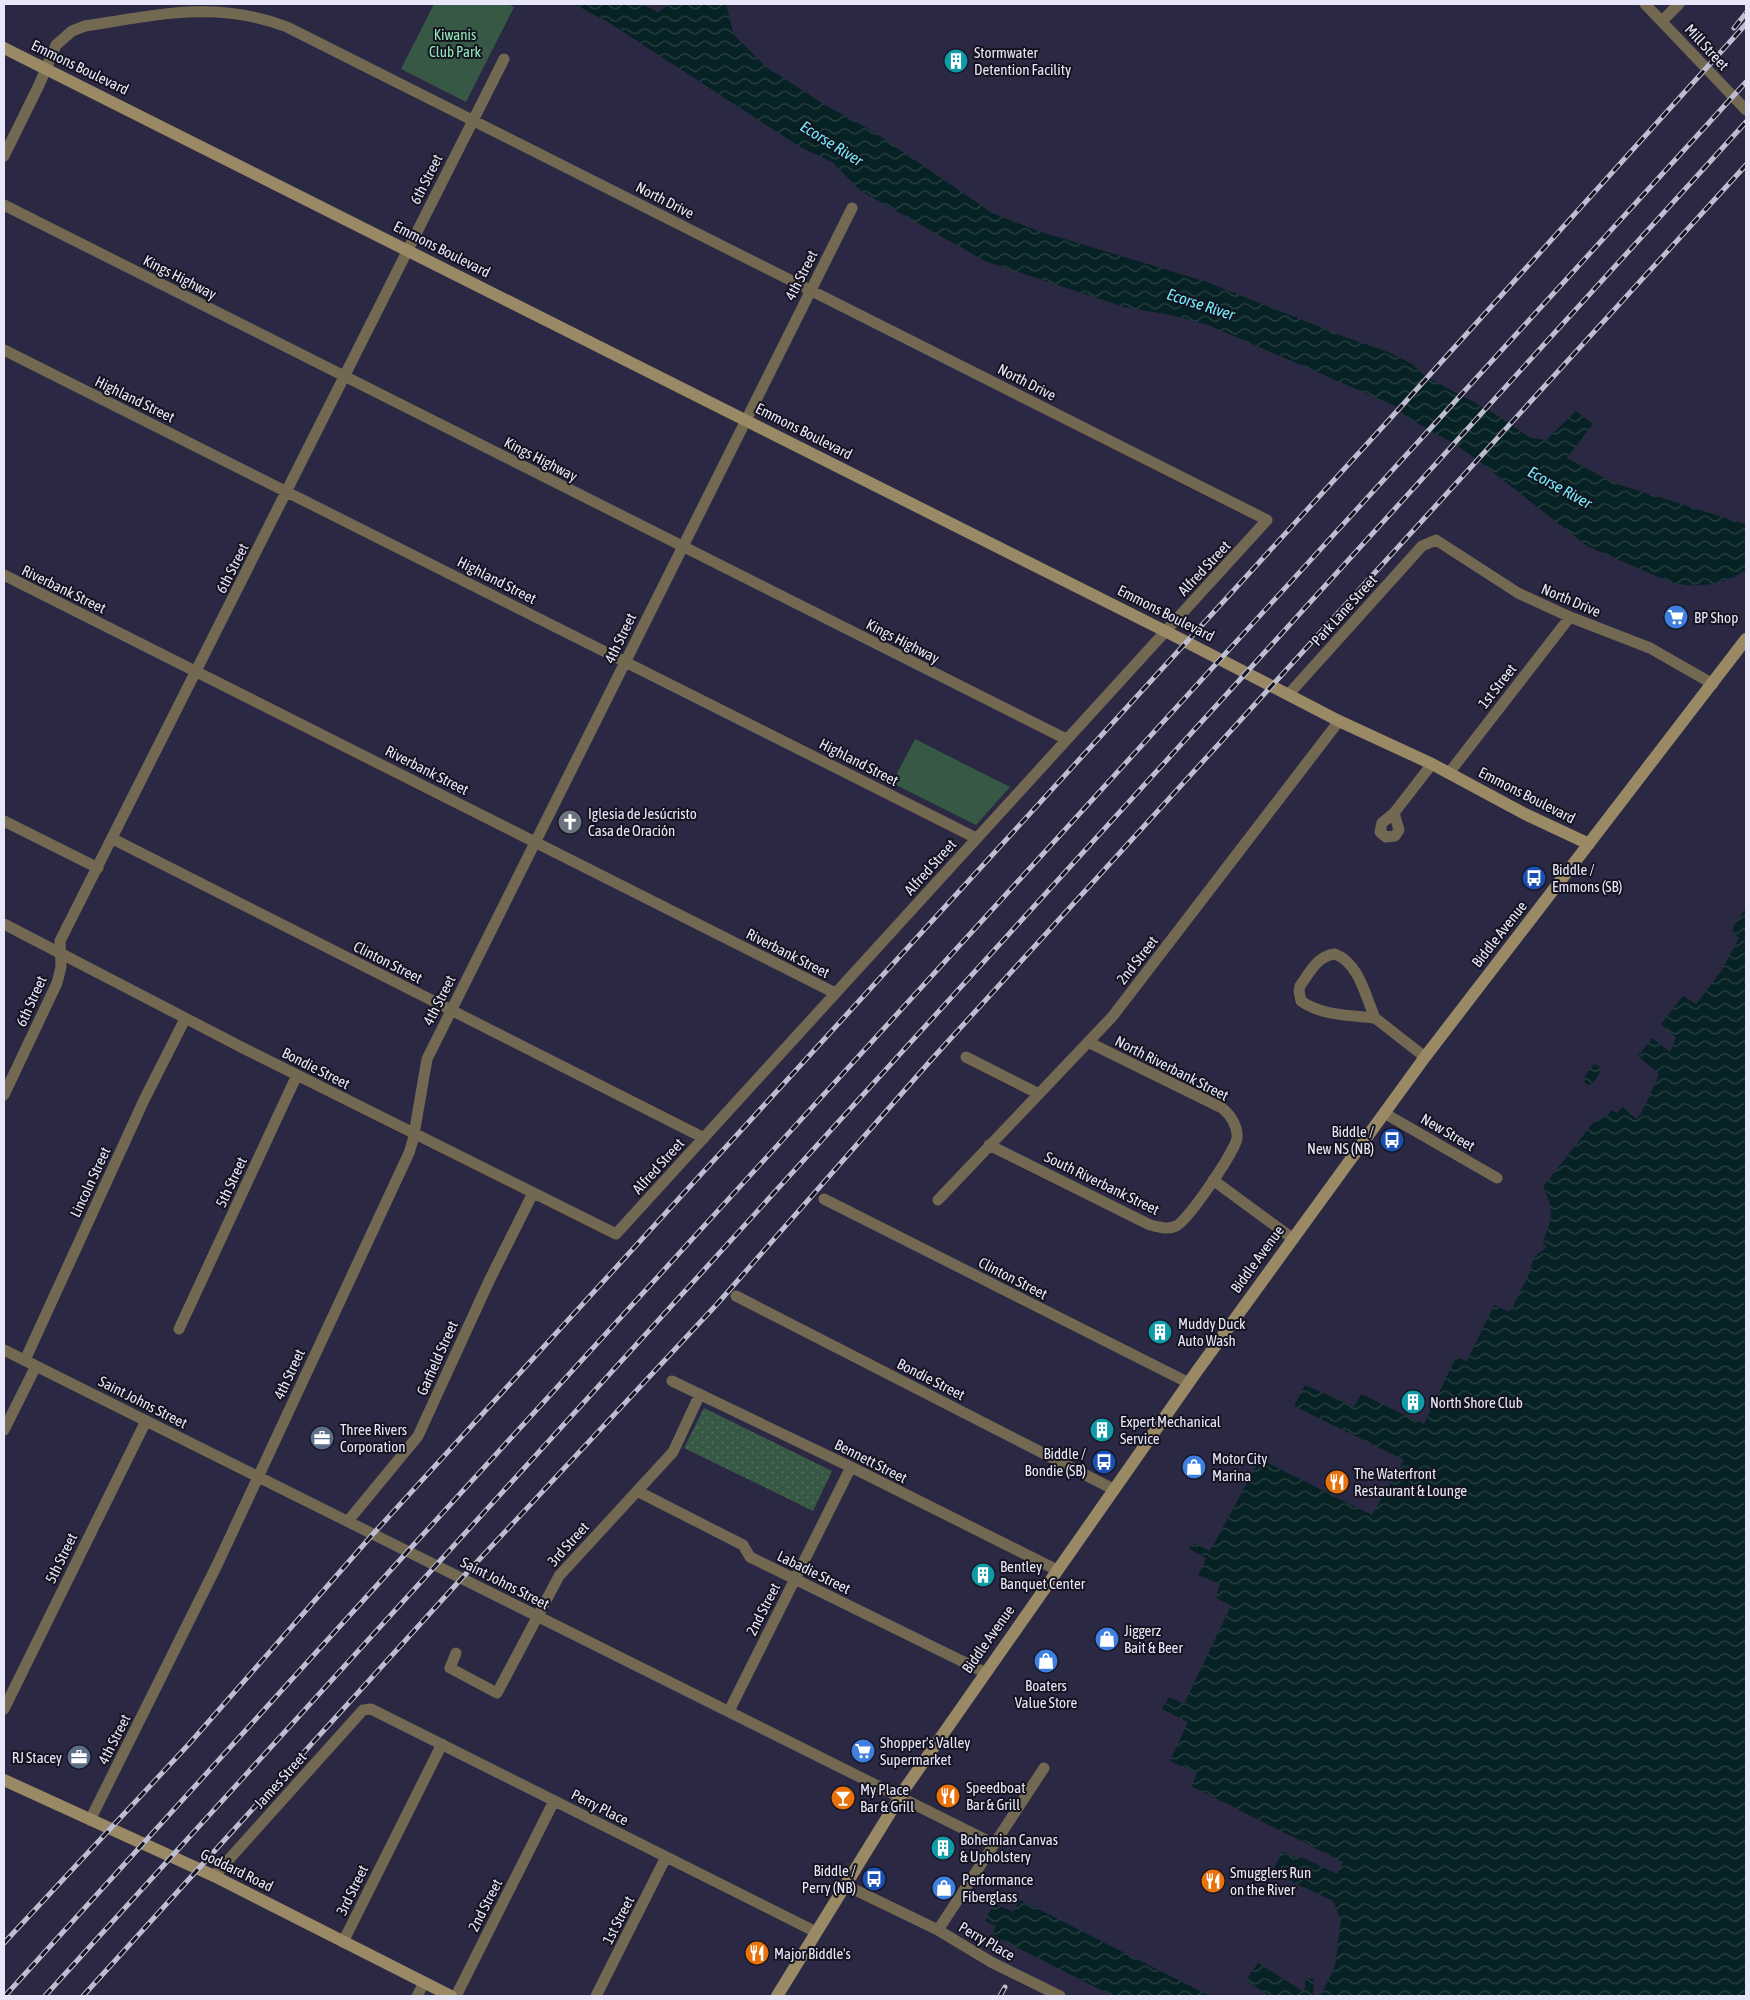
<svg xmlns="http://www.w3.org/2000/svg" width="1750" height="2000" viewBox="0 0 1750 2000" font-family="'Asap Condensed',sans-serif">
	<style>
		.grass { fill: url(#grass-dots) }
		.park { fill: #365844 }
		.water { fill: url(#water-waves) }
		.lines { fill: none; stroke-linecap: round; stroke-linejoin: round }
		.street { stroke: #736851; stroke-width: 11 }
		.secondary { stroke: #9a8965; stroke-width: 12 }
		.rail-casing { stroke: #bebdd1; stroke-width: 5 }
		.rail { stroke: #14131f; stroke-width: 3; stroke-dasharray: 9; stroke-linecap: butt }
		.labels { text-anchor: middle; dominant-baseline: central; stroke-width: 4; stroke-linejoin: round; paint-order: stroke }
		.park-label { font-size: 15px; fill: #90e8b6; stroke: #14131f }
		.street-label { font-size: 15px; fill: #e8e7f9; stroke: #14131f }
		.poi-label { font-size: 15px; fill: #e8e7f9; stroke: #14131f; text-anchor: start }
		.water-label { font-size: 16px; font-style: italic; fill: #72eef9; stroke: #14131f }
	</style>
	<defs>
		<pattern id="grass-dots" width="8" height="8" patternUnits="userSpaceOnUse" patternTransform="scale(1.25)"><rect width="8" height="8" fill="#365844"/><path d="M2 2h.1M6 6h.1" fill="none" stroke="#537060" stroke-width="1.8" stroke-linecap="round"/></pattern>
		<pattern id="water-waves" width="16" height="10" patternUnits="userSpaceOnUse" patternTransform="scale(1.25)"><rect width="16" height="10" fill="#072224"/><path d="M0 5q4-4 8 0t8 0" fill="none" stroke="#2b4245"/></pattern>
	</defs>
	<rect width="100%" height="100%" fill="#2b2843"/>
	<!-- grass -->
	<path class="grass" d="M704,1408L832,1471L813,1511L684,1448Z"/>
	<!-- park -->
	<path class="park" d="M434,4H508L514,7L466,102L401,69Z
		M915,739L1010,787L976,825L892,783Z"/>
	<!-- water -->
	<path class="water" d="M574,4H641L658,12L670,4H726L734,35L765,66L825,105L871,130L992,213L1035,230L1207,282L1345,337L1388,352L1412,364L1426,377L1487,409L1531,438L1546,440L1576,411L1593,424L1567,458L1614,483L1745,524L1746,570C1725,585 1695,589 1670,582L1587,546L1479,461L1455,444L1406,417L1398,407L1208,325L1171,315L1124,307L985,261L861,191L832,162L800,147L608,22Z
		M1746,908V1996H1314L1321,1995L1335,1966L1341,1920L1333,1901L1286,1879L1287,1877L1273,1870L1283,1851L1297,1858L1299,1856L1337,1874L1343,1862L1191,1786L1197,1773L1170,1761L1188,1722L1162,1709L1169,1697L1184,1704L1231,1606L1216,1598L1220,1584L1198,1575L1206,1558L1189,1549L1193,1543L1210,1551L1260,1459L1372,1515L1404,1460L1294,1406L1305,1385L1354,1407L1361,1394L1424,1424L1456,1357L1467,1361L1494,1305L1510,1312L1532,1268L1531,1265L1535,1256L1547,1247L1542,1243C1552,1220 1555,1211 1543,1187L1592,1124L1604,1116L1605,1117L1612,1110L1617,1113L1622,1107L1637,1119C1647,1105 1652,1089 1659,1074L1638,1056L1652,1038L1670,1052L1676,1038L1661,1024L1683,996L1696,1004L1721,971L1739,938L1733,932V927Z
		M1594,1064L1600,1067V1072L1593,1084L1589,1085L1585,1083L1584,1077Z
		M1020,1900L1210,1996H1113L992,1935L996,1926L985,1921L994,1903L1013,1912Z
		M1258,1963L1304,1992L1306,1978L1314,1979L1313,1996H1269L1246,1980Z"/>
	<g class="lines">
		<!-- street -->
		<path class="street" d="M1645,4L1746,110
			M1662,21L1679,4
			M4,156L39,85L56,45L72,31L85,26C156,15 218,0 287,27L1267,520L616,1234L243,1048L4,924
			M4,205L1066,739
			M4,350L976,838
			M4,575L835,993
			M1288,695L1422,546L1436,540L1518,593L1570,617L1650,648L1713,684
			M1449,773L1570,617
			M1394,813L1399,830L1395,836L1386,837L1380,832L1382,823L1394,813L1432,764
			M4,821L98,868
			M113,839L704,1138
			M1335,954C1360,964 1365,996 1375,1018C1351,1015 1322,1016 1301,1001L1299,991L1300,986C1310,972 1317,956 1335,954Z
			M1375,1018L1425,1057
			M966,1057L1039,1094
			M4,1095L57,983L61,967L60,941L504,59
			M1384,1113L1497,1178
			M989,1145L1150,1225C1159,1227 1168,1230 1176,1226C1187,1222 1236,1150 1237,1138C1238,1127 1231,1115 1222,1108L1088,1042
			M1213,1180L1292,1238
			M824,1199L1189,1383
			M938,1200L1112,1017L1339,721
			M736,1296L1113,1489
			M179,1329L297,1075
			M4,1350L994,1844
			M25,1360L144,1100L185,1019
			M672,1381L851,1467L1057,1570
			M4,1430L36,1366
			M637,1491L743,1545L750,1557L984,1672
			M348,1521L418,1436L490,1279L533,1193
			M456,1653L450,1668L497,1693L559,1576L673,1452L700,1394
			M4,1709L146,1421
			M729,1711L851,1467
			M90,1820L218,1563L409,1153L413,1140L427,1059L852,208
			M214,1876L363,1710L371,1709L816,1932
			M845,1885L938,1930L991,1962L1060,1996
			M938,1930L1044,1768
			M343,1942L442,1744
			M417,1996L424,1983
			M456,1996L554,1801
			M596,1996L666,1857"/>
		<!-- secondary -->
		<path class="secondary" d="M4,48L1165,631L1339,721L1432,764L1525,814L1589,844
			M4,1780L214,1876L451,1996
			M777,1996L906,1787L1197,1371L1425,1057L1746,639"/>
		<defs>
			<path id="rail" d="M1734,28L1746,13
				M4,1943L189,1744L373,1534L1398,410L1746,24
				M5,1996L408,1551L1746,82
				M45,1996L1746,122
				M83,1996L462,1578L718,1303L932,1059L1746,165
				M1000,1996L1005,1987"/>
		</defs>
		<!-- rail casing -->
		<use href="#rail" class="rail-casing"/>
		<!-- rail -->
		<use href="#rail" class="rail"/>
	</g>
	<!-- icons -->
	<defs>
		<symbol id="building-disc" viewBox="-11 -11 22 22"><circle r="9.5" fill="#0f9aa8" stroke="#14131f"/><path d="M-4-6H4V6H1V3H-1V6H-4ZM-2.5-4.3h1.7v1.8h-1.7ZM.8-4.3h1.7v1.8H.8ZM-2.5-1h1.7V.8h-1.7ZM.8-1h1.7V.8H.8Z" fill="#fff"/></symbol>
		<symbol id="supermarket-disc" viewBox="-11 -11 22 22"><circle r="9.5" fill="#3f7fe0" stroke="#14131f"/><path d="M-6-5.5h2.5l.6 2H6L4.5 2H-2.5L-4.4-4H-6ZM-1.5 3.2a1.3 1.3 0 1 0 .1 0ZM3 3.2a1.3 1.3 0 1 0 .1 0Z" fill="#fff"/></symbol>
		<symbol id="church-disc" viewBox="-11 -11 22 22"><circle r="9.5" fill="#6b7280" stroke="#14131f"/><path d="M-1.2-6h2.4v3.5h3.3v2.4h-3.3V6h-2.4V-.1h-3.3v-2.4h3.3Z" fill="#fff"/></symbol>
		<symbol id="bus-disc" viewBox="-11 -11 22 22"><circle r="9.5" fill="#1a4fb4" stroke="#14131f"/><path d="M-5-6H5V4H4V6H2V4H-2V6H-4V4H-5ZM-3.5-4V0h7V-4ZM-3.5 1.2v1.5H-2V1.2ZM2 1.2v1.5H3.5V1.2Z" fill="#fff"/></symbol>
		<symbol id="office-disc" viewBox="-11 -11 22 22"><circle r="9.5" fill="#5c6f8a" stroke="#14131f"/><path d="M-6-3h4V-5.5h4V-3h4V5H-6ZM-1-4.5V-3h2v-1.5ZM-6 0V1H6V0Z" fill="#fff"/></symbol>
		<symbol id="shop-disc" viewBox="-11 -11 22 22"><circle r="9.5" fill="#3f7fe0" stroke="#14131f"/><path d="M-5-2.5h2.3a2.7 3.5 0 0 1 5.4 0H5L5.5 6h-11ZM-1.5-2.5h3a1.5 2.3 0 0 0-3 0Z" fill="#fff"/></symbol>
		<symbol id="restaurant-disc" viewBox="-11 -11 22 22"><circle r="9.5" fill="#e8710a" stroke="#14131f"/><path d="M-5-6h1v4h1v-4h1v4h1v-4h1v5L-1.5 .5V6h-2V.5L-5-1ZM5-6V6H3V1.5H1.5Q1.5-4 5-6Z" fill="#fff"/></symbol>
		<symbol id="bar-disc" viewBox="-11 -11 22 22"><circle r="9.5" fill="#e8710a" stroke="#14131f"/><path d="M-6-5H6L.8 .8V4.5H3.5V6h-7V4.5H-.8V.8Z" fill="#fff"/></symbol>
	</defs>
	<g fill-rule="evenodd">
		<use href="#building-disc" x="942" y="47" width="28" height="28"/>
		<use href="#supermarket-disc" x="1662" y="603" width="28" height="28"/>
		<use href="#church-disc" x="556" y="808" width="28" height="28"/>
		<use href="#bus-disc" x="1520" y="864" width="28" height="28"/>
		<use href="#bus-disc" x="1378" y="1126" width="28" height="28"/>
		<use href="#building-disc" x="1146" y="1318" width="28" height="28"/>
		<use href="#building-disc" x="1399" y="1388" width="28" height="28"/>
		<use href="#building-disc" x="1088" y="1416" width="28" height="28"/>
		<use href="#office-disc" x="308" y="1424" width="28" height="28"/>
		<use href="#bus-disc" x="1090" y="1448" width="28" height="28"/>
		<use href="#shop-disc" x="1180" y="1453" width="28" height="28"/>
		<use href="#restaurant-disc" x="1323" y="1468" width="28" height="28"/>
		<use href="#building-disc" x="969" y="1561" width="28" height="28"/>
		<use href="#shop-disc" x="1093" y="1625" width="28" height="28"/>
		<use href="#shop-disc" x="1032" y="1647" width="28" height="28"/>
		<use href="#supermarket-disc" x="849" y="1737" width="28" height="28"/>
		<use href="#office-disc" x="65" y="1743" width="28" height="28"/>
		<use href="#restaurant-disc" x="934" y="1782" width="28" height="28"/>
		<use href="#bar-disc" x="829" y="1784" width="28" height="28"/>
		<use href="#building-disc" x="929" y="1834" width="28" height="28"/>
		<use href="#bus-disc" x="860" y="1865" width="28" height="28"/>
		<use href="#restaurant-disc" x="1199" y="1867" width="28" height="28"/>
		<use href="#shop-disc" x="930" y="1874" width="28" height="28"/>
		<use href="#restaurant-disc" x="743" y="1939" width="28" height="28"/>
	</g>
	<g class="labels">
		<!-- park labels -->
		<g class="park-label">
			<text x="455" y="34">Kiwanis<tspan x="455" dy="17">Club Park</tspan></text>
		</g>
		<!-- street labels -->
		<g class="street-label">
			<text transform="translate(1707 47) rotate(47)">Mill Street</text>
			<text transform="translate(80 67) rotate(26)">Emmons Boulevard</text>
			<text transform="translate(426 179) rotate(-63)">6th Street</text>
			<text transform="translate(665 200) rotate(27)">North Drive</text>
			<text transform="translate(442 249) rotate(27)">Emmons Boulevard</text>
			<text transform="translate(801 275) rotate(-63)">4th Street</text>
			<text transform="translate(180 277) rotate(27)">Kings Highway</text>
			<text transform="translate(1027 382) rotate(27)">North Drive</text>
			<text transform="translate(135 399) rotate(26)">Highland Street</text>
			<text transform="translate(804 431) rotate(27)">Emmons Boulevard</text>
			<text transform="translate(541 459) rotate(27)">Kings Highway</text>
			<text transform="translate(232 568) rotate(-63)">6th Street</text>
			<text transform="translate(1204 568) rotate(-47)">Alfred Street</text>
			<text transform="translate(497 580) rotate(27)">Highland Street</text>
			<text transform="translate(64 589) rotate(26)">Riverbank Street</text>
			<text transform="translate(1571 600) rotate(23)">North Drive</text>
			<text transform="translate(1344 610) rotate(-48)">Park Lane Street</text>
			<text transform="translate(1166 613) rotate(27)">Emmons Boulevard</text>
			<text transform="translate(620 638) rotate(-64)">4th Street</text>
			<text transform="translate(903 641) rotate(27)">Kings Highway</text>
			<text transform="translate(1497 686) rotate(-52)">1st Street</text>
			<text transform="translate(859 762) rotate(27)">Highland Street</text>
			<text transform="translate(427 770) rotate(27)">Riverbank Street</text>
			<text transform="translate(1527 795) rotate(27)">Emmons Boulevard</text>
			<text transform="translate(930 867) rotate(-48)">Alfred Street</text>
			<text transform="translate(1499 934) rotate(-52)">Biddle Avenue</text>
			<text transform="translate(788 953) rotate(27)">Riverbank Street</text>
			<text transform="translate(1137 960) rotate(-52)">2nd Street</text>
			<text transform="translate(388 962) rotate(27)">Clinton Street</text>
			<text transform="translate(439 1000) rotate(-63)">4th Street</text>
			<text transform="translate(31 1001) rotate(-66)">6th Street</text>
			<text transform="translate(316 1068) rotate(27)">Bondie Street</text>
			<text transform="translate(1172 1068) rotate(27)">North Riverbank Street</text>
			<text transform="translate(1448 1132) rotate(30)">New Street</text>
			<text transform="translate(658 1166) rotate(-48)">Alfred Street</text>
			<text transform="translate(90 1182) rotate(-65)">Lincoln Street</text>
			<text transform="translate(231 1182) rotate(-65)">5th Street</text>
			<text transform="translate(1102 1183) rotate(26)">South Riverbank Street</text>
			<text transform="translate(1257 1259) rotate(-54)">Biddle Avenue</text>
			<text transform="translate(1013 1278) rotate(27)">Clinton Street</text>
			<text transform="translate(437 1358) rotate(-66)">Garfield Street</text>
			<text transform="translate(289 1374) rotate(-65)">4th Street</text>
			<text transform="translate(931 1379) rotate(27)">Bondie Street</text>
			<text transform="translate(143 1402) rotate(27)">Saint Johns Street</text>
			<text transform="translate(871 1461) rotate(27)">Bennett Street</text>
			<text transform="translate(568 1544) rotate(-48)">3rd Street</text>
			<text transform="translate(61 1558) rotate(-64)">5th Street</text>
			<text transform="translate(814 1572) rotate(26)">Labadie Street</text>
			<text transform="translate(505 1583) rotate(27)">Saint Johns Street</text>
			<text transform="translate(763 1609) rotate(-63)">2nd Street</text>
			<text transform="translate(988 1639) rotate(-55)">Biddle Avenue</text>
			<text transform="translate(114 1739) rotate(-63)">4th Street</text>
			<text transform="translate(280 1780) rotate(-48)">James Street</text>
			<text transform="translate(600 1807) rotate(27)">Perry Place</text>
			<text transform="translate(237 1870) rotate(26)">Goddard Road</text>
			<text transform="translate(352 1890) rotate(-64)">3rd Street</text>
			<text transform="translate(485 1905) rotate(-63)">2nd Street</text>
			<text transform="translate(618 1920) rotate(-63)">1st Street</text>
			<text transform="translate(987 1941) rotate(30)">Perry Place</text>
		</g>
		<!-- poi labels -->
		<g class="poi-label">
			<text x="974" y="52">Stormwater<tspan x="974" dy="17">Detention Facility</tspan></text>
			<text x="1694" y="617">BP Shop</text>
			<text x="588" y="813">Iglesia de Jesúcristo<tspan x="588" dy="17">Casa de Oración</tspan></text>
			<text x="1552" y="869">Biddle /<tspan x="1552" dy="17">Emmons (SB)</tspan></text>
			<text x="1374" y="1131" text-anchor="end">Biddle /<tspan x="1374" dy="17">New NS (NB)</tspan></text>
			<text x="1178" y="1323">Muddy Duck<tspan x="1178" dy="17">Auto Wash</tspan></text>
			<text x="1430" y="1402">North Shore Club</text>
			<text x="1120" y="1421">Expert Mechanical<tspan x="1120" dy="17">Service</tspan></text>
			<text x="340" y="1429">Three Rivers<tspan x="340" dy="17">Corporation</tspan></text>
			<text x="1086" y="1453" text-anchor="end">Biddle /<tspan x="1086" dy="17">Bondie (SB)</tspan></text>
			<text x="1212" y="1458">Motor City<tspan x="1212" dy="17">Marina</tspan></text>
			<text x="1354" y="1473">The Waterfront<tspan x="1354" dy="17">Restaurant &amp; Lounge</tspan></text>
			<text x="1000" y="1566">Bentley<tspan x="1000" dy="17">Banquet Center</tspan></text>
			<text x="1124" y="1630">Jiggerz<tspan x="1124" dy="17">Bait &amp; Beer</tspan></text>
			<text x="1046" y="1685" text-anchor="middle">Boaters<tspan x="1046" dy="17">Value Store</tspan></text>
			<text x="880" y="1742">Shopper's Valley<tspan x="880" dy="17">Supermarket</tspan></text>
			<text x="62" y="1757" text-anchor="end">RJ Stacey</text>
			<text x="966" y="1787">Speedboat<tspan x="966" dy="17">Bar &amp; Grill</tspan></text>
			<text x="860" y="1789">My Place<tspan x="860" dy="17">Bar &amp; Grill</tspan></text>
			<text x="960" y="1839">Bohemian Canvas<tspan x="960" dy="17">&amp; Upholstery</tspan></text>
			<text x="856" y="1870" text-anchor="end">Biddle /<tspan x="856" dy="17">Perry (NB)</tspan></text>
			<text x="1230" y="1872">Smugglers Run<tspan x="1230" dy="17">on the River</tspan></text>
			<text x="962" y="1879">Performance<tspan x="962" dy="17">Fiberglass</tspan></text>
			<text x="774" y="1953">Major Biddle's</text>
		</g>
		<!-- water labels -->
		<g class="water-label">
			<text transform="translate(832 143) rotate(32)">Ecorse River</text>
			<text transform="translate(1201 304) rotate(18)">Ecorse River</text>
			<text transform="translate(1560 487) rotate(29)">Ecorse River</text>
		</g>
	</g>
	<!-- border -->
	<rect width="1750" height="2000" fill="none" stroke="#e8e7f9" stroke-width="10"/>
</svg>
